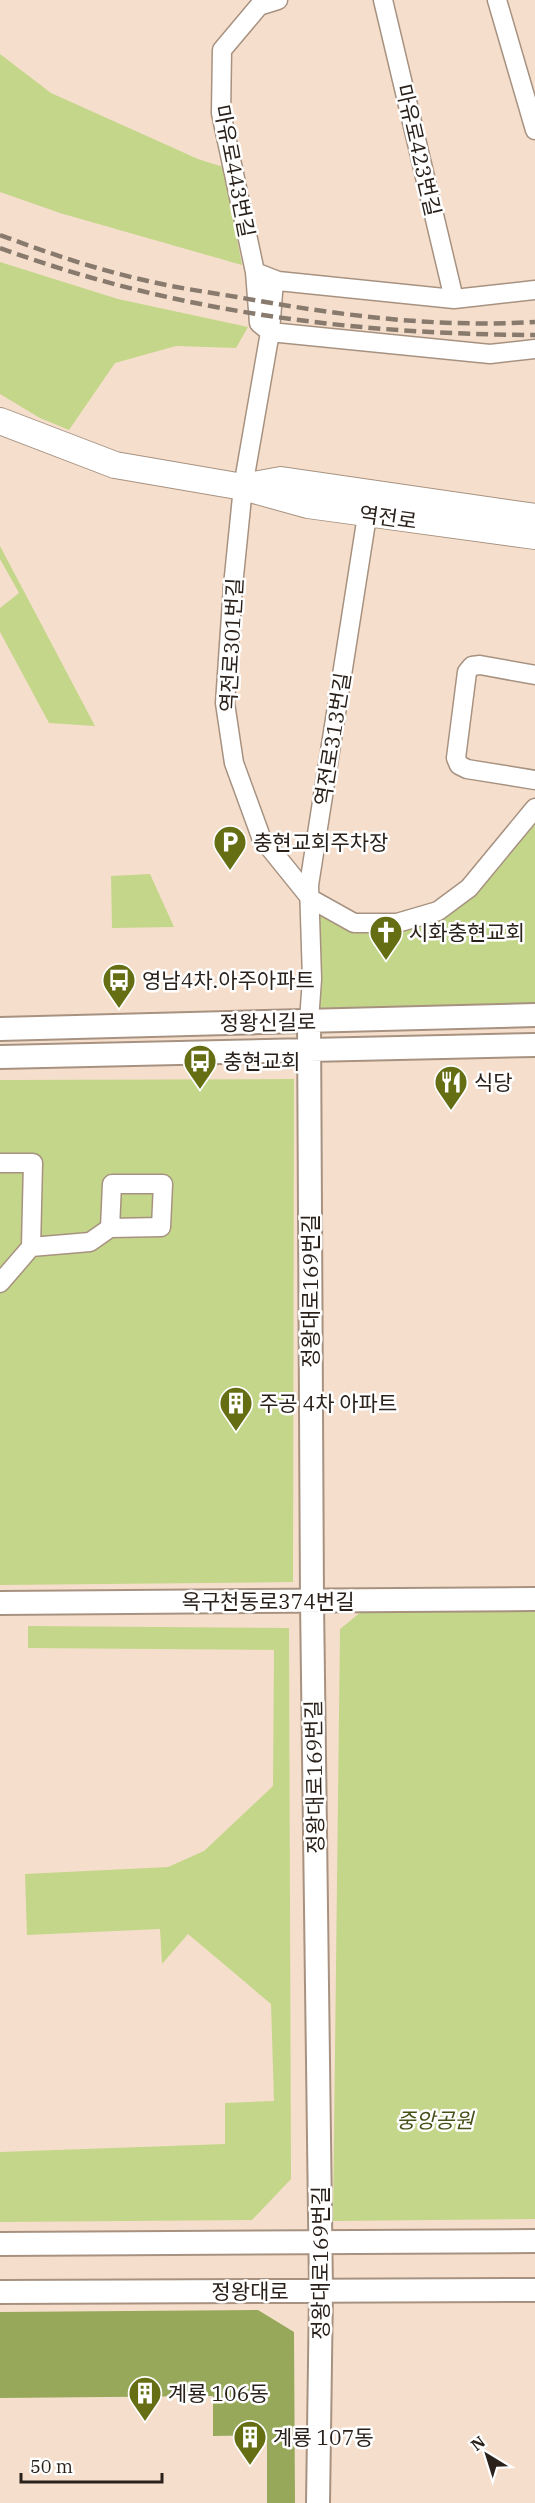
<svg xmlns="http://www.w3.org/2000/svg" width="535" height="2503" viewBox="0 0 535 2503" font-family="'IBM Plex Serif','Noto Sans KR',serif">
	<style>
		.green { fill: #c4d689 }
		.forest { fill: #97a85b }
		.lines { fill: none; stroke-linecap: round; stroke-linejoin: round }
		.minor-casing { stroke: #a79281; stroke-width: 21 }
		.tertiary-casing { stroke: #a79281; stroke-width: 26 }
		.secondary-casing { stroke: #a79281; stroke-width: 28 }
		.minor { stroke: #fff; stroke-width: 18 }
		.tertiary { stroke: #fff; stroke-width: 22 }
		.secondary { stroke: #fff; stroke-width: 26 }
		.rail { stroke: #897a6e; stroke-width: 4.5; stroke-dasharray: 12 6; stroke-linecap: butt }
		.labels { text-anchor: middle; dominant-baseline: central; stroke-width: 5; stroke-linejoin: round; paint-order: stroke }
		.street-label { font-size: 21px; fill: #2a211b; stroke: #fff }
		.poi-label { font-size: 21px; fill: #2a211b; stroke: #fff; text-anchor: start }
		.park-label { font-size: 21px; font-style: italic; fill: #475219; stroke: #fff }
	</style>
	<rect width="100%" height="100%" fill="#f5dfcc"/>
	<!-- green -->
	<path class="green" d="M0,54L51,93L198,159L223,167L242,265L60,213L0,192Z
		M0,262L118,299L248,327L236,348L176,346L115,363L69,430L40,418L0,394Z
		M0,546L95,726L49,723L0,632V608L19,593L0,559Z
		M535,812V1004L320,1008L319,913L432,922Z
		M150,874L174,927L112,928L111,876Z
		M294,1079L293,1582L0,1585V1080Z
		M535,1611V2219L333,2221L340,1629L361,1612Z
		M28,1626L289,1628L291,2179L252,2220L0,2222V2152L225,2144V2103L274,2101L271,2004L188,1934L162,1964L160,1929L27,1935L25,1874L168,1867L204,1851L273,1786L274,1650L28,1648Z"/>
	<!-- forest -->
	<path class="forest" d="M258,2310L294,2332L295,2503H267V2435L213,2436V2396L0,2398V2312Z"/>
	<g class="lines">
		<defs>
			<path id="minor" d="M278,0L259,6L222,50L221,113L255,272L278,281L454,299L535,290
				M383,0L454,299
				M497,0L535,130
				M255,272L259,323L270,332L490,354L535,349
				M274,280L270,332L243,487L233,586L225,703L234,763L261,837L311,899L354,923H397L438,911L469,888L535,808
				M535,675L480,665L472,666L467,672L456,758L459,765L467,769L535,780
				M309,1021L312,979L309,885L369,503
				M0,1163H33L31,1247L0,1283
				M31,1247L90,1242L110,1228L161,1227L163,1184H112L110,1228"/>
			<path id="tertiary" d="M309,1021L312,1601L321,2291L318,2503
				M0,1029L535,1015
				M0,1057L535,1045
				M0,1603L535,1599
				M0,2244L535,2241
				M0,2292L535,2290"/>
			<path id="secondary" d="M0,421L115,465L243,487L308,505L535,536
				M254,485L281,480L535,517"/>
		</defs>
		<!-- minor casing -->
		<use href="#minor" class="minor-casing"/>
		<!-- tertiary casing -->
		<use href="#tertiary" class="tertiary-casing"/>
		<!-- secondary casing -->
		<use href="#secondary" class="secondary-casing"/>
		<!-- minor -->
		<use href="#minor" class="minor"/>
		<!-- tertiary -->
		<use href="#tertiary" class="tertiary"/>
		<!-- secondary -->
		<use href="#secondary" class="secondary"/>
		<!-- rail -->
		<path class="rail" d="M0,235C48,253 98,270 148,281C177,288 207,292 237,297C336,315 434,328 535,322
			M0,248C175,312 350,334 535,335"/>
	</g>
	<!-- icons -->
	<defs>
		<symbol id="parking-pin" viewBox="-11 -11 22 30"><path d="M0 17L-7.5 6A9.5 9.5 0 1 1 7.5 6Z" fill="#666e14" stroke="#fff"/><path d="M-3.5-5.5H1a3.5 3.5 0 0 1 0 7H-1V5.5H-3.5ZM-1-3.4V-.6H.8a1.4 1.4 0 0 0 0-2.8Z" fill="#fff"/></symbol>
		<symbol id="church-pin" viewBox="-11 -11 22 30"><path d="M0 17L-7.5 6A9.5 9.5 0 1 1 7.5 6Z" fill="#666e14" stroke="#fff"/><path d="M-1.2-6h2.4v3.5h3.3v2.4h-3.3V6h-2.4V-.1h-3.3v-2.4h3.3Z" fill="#fff"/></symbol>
		<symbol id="bus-pin" viewBox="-11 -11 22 30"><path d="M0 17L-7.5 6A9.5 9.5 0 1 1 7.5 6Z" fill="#666e14" stroke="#fff"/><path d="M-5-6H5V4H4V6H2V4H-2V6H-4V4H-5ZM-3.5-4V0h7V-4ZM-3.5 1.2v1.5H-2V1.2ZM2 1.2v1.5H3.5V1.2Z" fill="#fff"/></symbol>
		<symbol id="restaurant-pin" viewBox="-11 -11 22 30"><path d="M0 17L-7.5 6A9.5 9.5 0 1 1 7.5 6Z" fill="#666e14" stroke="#fff"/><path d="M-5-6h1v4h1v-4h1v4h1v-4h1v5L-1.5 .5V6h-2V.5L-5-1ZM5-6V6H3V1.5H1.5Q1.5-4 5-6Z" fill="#fff"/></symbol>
		<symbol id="building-pin" viewBox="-11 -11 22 30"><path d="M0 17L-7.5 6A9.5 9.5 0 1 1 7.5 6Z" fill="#666e14" stroke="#fff"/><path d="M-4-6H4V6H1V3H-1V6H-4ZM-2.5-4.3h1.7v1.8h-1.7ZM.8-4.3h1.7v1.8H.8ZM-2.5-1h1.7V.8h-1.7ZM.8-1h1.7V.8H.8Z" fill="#fff"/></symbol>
	</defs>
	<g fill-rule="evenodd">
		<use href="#parking-pin" x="211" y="823" width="38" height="52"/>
		<use href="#church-pin" x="367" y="913" width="38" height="52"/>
		<use href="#bus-pin" x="100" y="961" width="38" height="52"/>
		<use href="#bus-pin" x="181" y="1042" width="38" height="52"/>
		<use href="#restaurant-pin" x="432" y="1063" width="38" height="52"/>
		<use href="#building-pin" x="217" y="1384" width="38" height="52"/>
		<use href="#building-pin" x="126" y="2374" width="38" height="52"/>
		<use href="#building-pin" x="231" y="2418" width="38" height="52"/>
	</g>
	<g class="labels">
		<!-- street labels -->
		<g class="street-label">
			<text transform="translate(419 150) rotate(77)">마유로423번길</text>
			<text transform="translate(235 171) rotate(79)">마유로443번길</text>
			<text transform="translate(388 517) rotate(8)">역전로</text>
			<text transform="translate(231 645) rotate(-87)">역전로301번길</text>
			<text transform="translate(332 739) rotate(-81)">역전로313번길</text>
			<text transform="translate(268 1022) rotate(-1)">정왕신길로</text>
			<text transform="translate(310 1291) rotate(-90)">정왕대로169번길</text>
			<text x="268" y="1601">옥구천동로374번길</text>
			<text transform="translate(314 1777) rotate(-91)">정왕대로169번길</text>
			<text transform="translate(320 2263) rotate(-90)">정왕대로169번길</text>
			<text x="250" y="2291">정왕대로</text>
		</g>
		<!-- poi labels -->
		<g class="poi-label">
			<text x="253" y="842">충현교회주차장</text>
			<text x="409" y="932">시화충현교회</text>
			<text x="142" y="980">영남4차.아주아파트</text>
			<text x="223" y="1061">충현교회</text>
			<text x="474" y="1082">식당</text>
			<text x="259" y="1403">주공 4차 아파트</text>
			<text x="168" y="2393">계룡 106동</text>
			<text x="273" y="2437">계룡 107동</text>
		</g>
		<!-- park labels -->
		<g class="park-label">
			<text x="435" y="2120">중앙공원</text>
		</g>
	</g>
	<!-- north arrow -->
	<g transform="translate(487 2455) rotate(322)" stroke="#ffffff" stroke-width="4.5" paint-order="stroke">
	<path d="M0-4.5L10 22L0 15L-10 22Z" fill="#2a211b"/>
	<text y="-9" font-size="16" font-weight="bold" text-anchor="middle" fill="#2a211b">N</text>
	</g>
	<!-- scale -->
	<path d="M21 2473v9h141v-9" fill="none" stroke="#2a211b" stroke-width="3"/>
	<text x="30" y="2473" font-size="18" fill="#2a211b" stroke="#ffffff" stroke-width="4.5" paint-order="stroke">50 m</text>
</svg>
